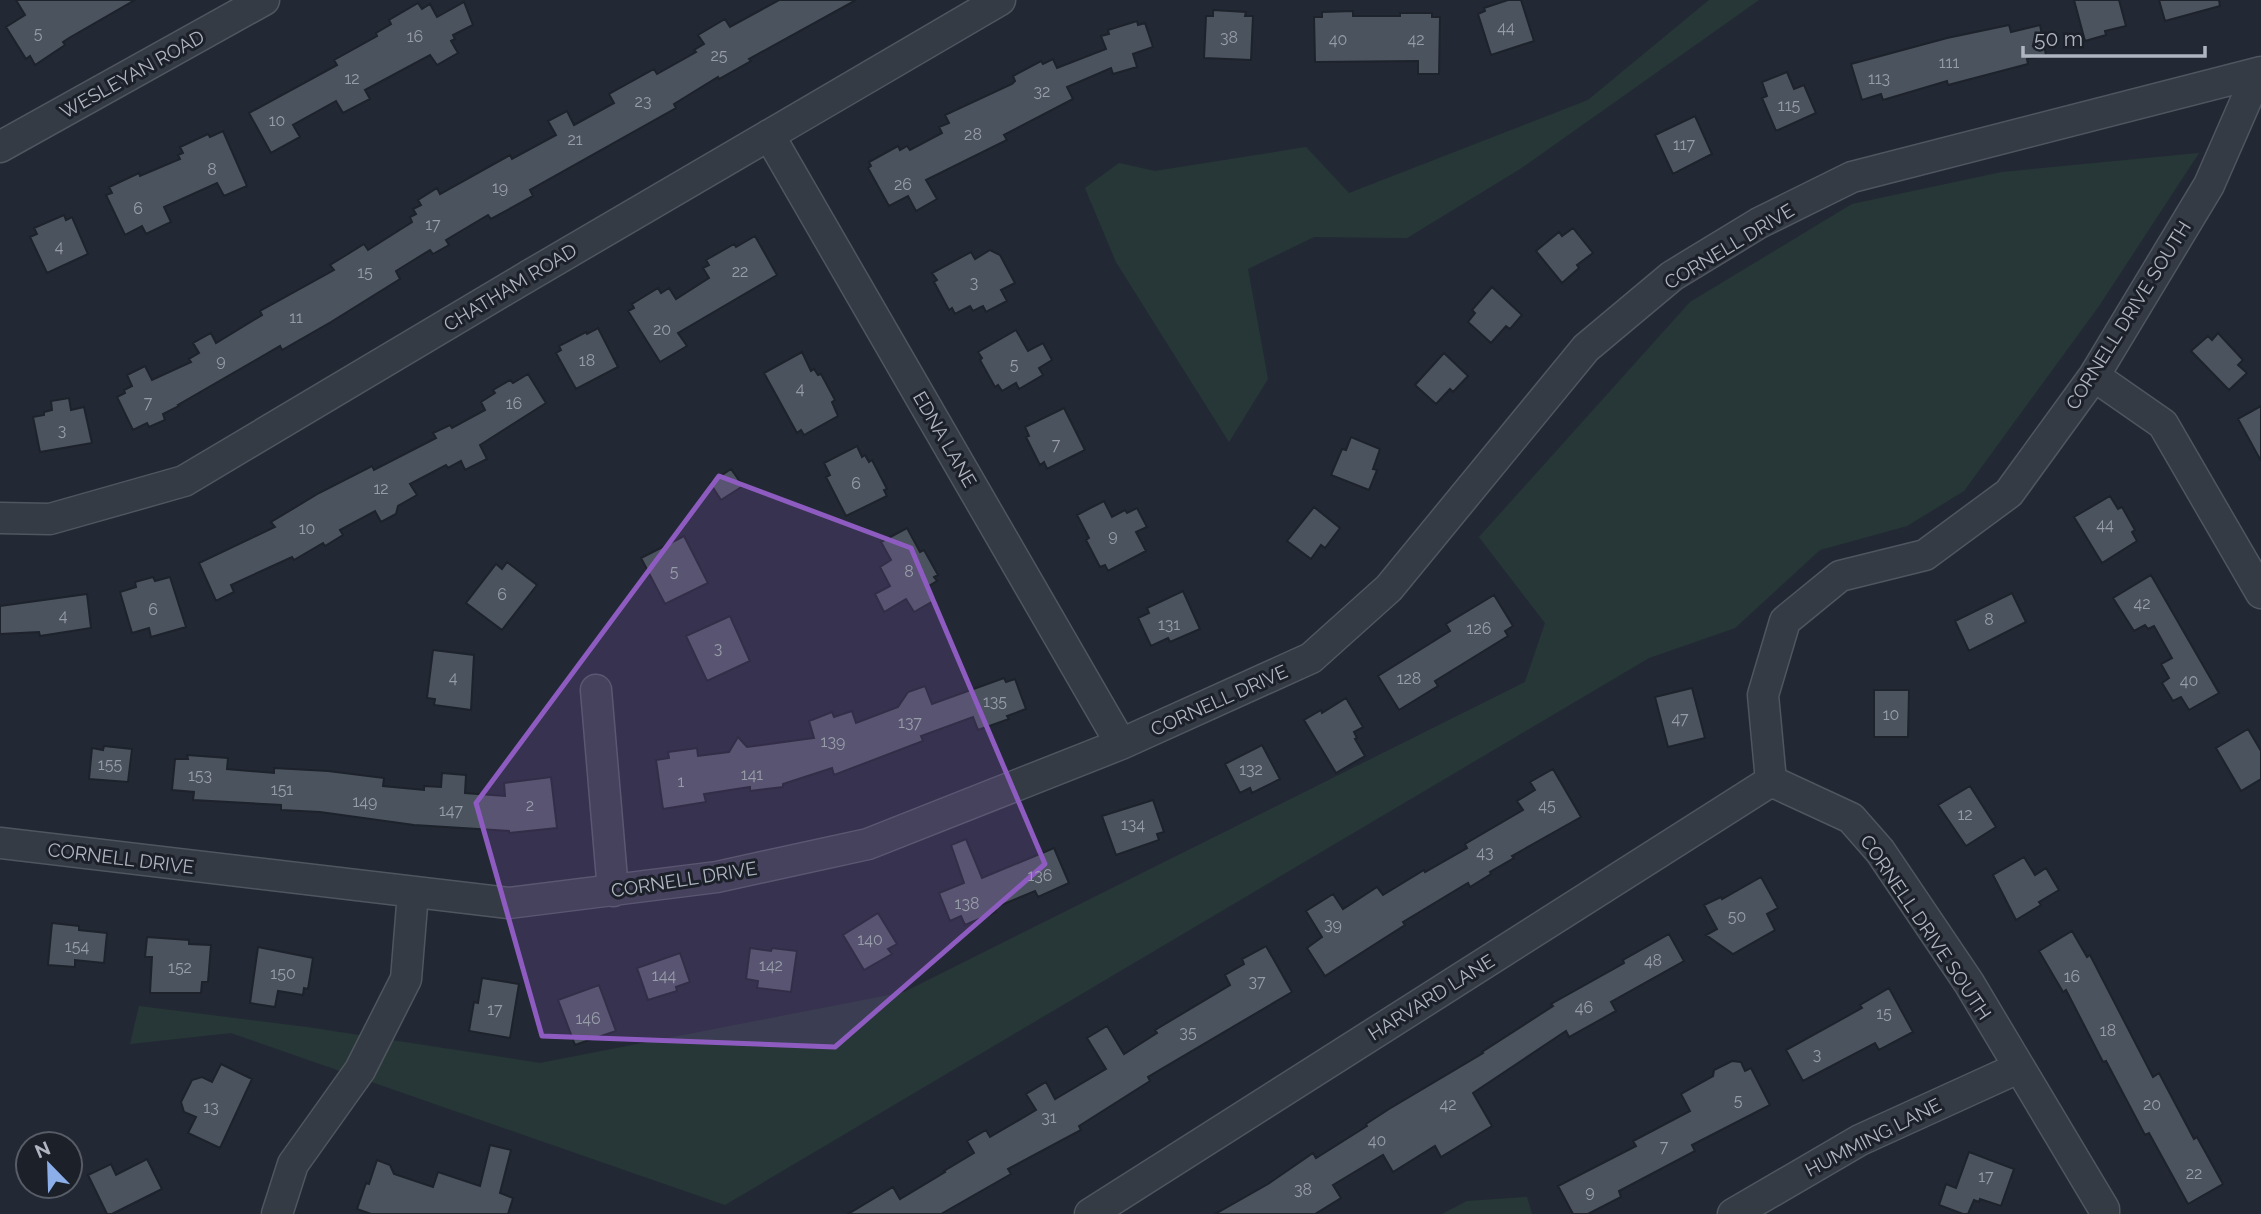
<svg xmlns="http://www.w3.org/2000/svg" width="2261" height="1214" viewBox="0 0 2261 1214" font-family="Raleway,sans-serif">
	<style>
		.green { fill: #273737 }
		.building { fill: #4b535f; stroke: #1d222b; stroke-width: 2 }
		.lines { fill: none; stroke-linecap: round; stroke-linejoin: round }
		.street-casing { stroke: #50565f; stroke-width: 33 }
		.street { stroke: #353b45; stroke-width: 30 }
		.marked { fill: #8e5cc0; fill-opacity: 0.2; stroke: #8e5cc0; stroke-width: 5; stroke-linejoin: round }
		.labels { text-anchor: middle; dominant-baseline: central; stroke-width: 6; stroke-linejoin: round; paint-order: stroke }
		.number-label { font-size: 16px; fill: #979da8 }
		.street-label { font-size: 19px; fill: #b0b6c1; stroke: #1b2029 }
	</style>
	<rect width="100%" height="100%" fill="#222934"/>
	<!-- green -->
	<path class="green" d="M1709,0H1759L1520,169L1407,238L1314,237L1248,269L1268,379L1229,442L1116,262L1085,188L1119,163L1155,171L1306,147L1349,193L1588,100Z
		M2199,153L2099,306L1964,491L1907,526L1820,550L1735,628L1649,658L725,1205L231,1033L130,1044L139,1006L307,1027L540,1063L904,992L1525,682L1545,623L1479,537L1690,302L1852,204L2002,172Z
		M1527,1197L1532,1214H1442L1467,1201Z"/>
	<!-- building -->
	<path class="building" d="M16,0H135L69,38L63,42L65,45L35,65L30,56L26,59L6,27L25,15Z
		M779,0H856L749,59L751,61L719,79L718,77L674,104L676,108L530,190L533,196L491,219L488,215L446,240L449,245L433,254L430,250L396,271L400,279L331,322L282,350L280,346L178,405L179,406L163,414L165,420L149,427L147,423L133,430L117,397L125,393L124,390L132,386L127,375L145,366L152,380L191,362L189,359L199,353L193,343L211,333L216,343L262,315L260,311L334,270L330,265L364,244L368,250L412,222L410,217L416,214L413,209L421,205L418,200L437,188L440,194L510,155L512,159L556,135L548,121L567,111L574,125L614,103L609,94L654,69L657,74L696,52L694,50L704,44L698,35L725,19L730,27Z
		M1508,0H1521L1534,41L1491,55L1478,14L1485,11L1484,8Z
		M2074,0H2119L2126,26L2105,31L2106,35L2085,41Z
		M2159,0H2219L2220,6L2165,21Z
		M464,2L473,25L453,35L455,39L451,41L458,53L437,65L430,55L365,90L370,99L343,113L336,101L293,125L300,137L271,153L249,113L337,65L334,60L377,36L376,33L391,24L389,20L418,3L422,9L430,4L437,17Z
		M1213,10L1246,12L1245,16H1253L1251,60L1204,58L1206,16H1213Z
		M1353,11V16H1400V13H1432V17H1440L1439,74H1418V61L1315,62L1314,17H1322V12Z
		M1137,21L1138,25L1145,23L1153,47L1133,54L1137,67L1113,74L1111,68L1067,87L1073,99L1004,135L1007,140L926,180L937,199L916,211L908,196L889,206L868,168L871,166L869,162L898,146L900,150L907,146L910,150L942,133L939,127L949,123L945,115L1012,84L1015,81L1013,76L1041,61L1043,64L1053,59L1057,68L1106,49L1101,36L1109,34L1108,30Z
		M2009,25L2011,32L2040,25L2046,55L2027,59L2028,64L1948,85L1947,81L1883,100L1881,94L1862,100L1851,64L1947,38Z
		M1787,72L1794,89L1804,85L1816,113L1776,131L1762,98L1767,96L1762,82Z
		M1695,116L1712,154L1673,174L1655,135Z
		M223,131L247,186L224,196L217,183L164,207L171,222L146,234L142,226L125,235L106,195L112,193L109,187L139,173L140,176L180,159L178,155L183,153L180,147L208,134L210,137Z
		M64,215L66,220L72,217L88,254L47,273L30,237L37,234L34,228Z
		M1573,228L1593,253L1577,265L1579,268L1562,283L1536,251L1559,232L1562,236Z
		M755,236L777,275L678,333L687,346L660,362L628,311L634,308L632,304L658,288L661,293L669,288L676,299L709,278L703,268L709,265L706,260L734,244L736,247Z
		M990,250L1000,255L1015,283L1001,290L1007,301L986,312L983,306L973,311L970,306L955,314L952,308L949,310L934,282L937,280L932,273L971,252L975,259Z
		M1492,287L1522,315L1510,329L1506,326L1491,343L1468,322L1475,313L1472,310Z
		M598,328L618,367L576,389L556,353L561,350L559,346L586,332L587,334Z
		M1016,330L1028,351L1043,343L1052,360L1039,368L1043,375L1019,389L1016,383L1002,391L998,385L995,387L980,360L982,358L978,352Z
		M2218,333L2243,360L2238,365L2247,373L2229,390L2191,351L2208,336L2212,340Z
		M802,352L811,371L814,369L818,375L821,374L835,400L832,402L838,416L804,435L801,430L797,433L764,373Z
		M1444,353L1468,376L1453,392L1450,389L1436,404L1415,385Z
		M528,374L546,403L480,445L487,459L465,470L461,461L448,468L446,465L410,484L417,495L398,506L396,514L381,522L375,511L340,530L343,535L325,546L323,543L294,560L292,557L231,585L234,592L216,601L199,563L275,527L271,522L319,493L372,466L374,470L436,438L433,433L450,425L452,428L485,410L481,402L495,393L493,390L510,380L513,383Z
		M69,398L71,410L84,407L92,443L40,452L33,417L44,415V412L52,410L51,401Z
		M2261,406V461L2238,419Z
		M1064,408L1085,450L1047,469L1044,462L1040,465L1026,437L1029,436L1025,427Z
		M1351,437L1380,449L1373,469L1377,470L1369,490L1331,475L1342,449L1346,450Z
		M857,446L862,457L865,455L869,462L872,460L887,489L884,490L887,496L846,516L826,477L830,475L824,463Z
		M731,469L743,486L721,500L710,483Z
		M2110,496L2118,509L2122,507L2135,530L2132,532L2137,541L2102,563L2074,517Z
		M1104,501L1112,517L1125,510L1127,513L1137,508L1147,527L1136,532L1146,551L1108,571L1105,565L1100,567L1086,540L1089,538L1077,515Z
		M1314,507L1340,528L1325,548L1321,545L1311,559L1287,541Z
		M907,528L920,552L924,550L938,575L934,577L937,581L927,587L935,600L914,612L906,599L884,612L875,594L890,586L880,567L891,560L881,542Z
		M684,536L708,583L665,604L641,558Z
		M507,562L537,585L502,630L466,603L496,564L502,569Z
		M2151,575L2219,693L2189,710L2181,697L2173,701L2162,683L2169,678L2161,664L2172,658L2154,626L2148,629L2145,625L2134,631L2113,598Z
		M153,577L155,581L170,577L186,627L151,637L149,628L132,633L120,592L136,587L135,582Z
		M1183,591L1200,629L1170,642L1168,638L1151,646L1138,618L1149,613L1147,608Z
		M2012,593L2026,622L1969,651L1955,621Z
		M87,594L91,628L40,636L39,632L0,634V606Z
		M1494,595L1513,626L1505,631L1508,636L1435,681L1438,686L1399,710L1378,676L1450,631L1446,624Z
		M730,616L750,661L707,681L686,636Z
		M433,650L474,655L471,710L434,705L435,699L427,698Z
		M1004,678L1006,682L1015,679L1026,709L1007,716L1009,719L978,730L973,717L921,736L923,741L834,775L832,768L783,784V787L750,791V787L704,794L706,802L663,809L656,760L669,758L668,752L697,748L698,756L729,752L738,737L747,747L814,738L809,721L832,712L834,717L852,711L856,723L898,707L908,692L925,686L932,704Z
		M1692,688L1705,738L1668,747L1655,697Z
		M1874,690H1909L1908,737H1874Z
		M1346,698L1363,727L1354,732L1357,738L1355,739L1365,756L1336,773L1304,720L1321,710L1322,713Z
		M2248,729L2261,751V779L2241,791L2216,748Z
		M1262,745L1280,779L1252,793L1250,788L1240,793L1225,764Z
		M104,746L132,749L128,782L89,779L92,748L103,750Z
		M187,755L228,758L227,769L274,773V768L328,771L384,778L383,786L424,790V786L441,787L442,773L466,775L465,793L505,796L504,783L551,777L557,828L509,833V831L414,825L320,812L281,810V805L193,800L194,792L172,790L175,759H188Z
		M1553,769L1581,817L1512,856L1514,858L1490,872L1491,874L1470,887L1468,883L1403,922L1405,925L1325,976L1307,948L1322,937L1306,911L1333,894L1343,909L1377,887L1383,895L1424,870L1425,872L1467,848L1465,844L1523,810L1517,801L1535,790L1530,782Z
		M1970,786L1996,827L1966,846L1938,805Z
		M1153,800L1164,832L1157,834L1159,840L1116,855L1102,816Z
		M966,839L982,878L1054,848L1069,883L1038,897L1035,891L994,908L996,912L965,925L961,916L950,921L939,893L964,883L951,845Z
		M2024,857L2035,875L2046,868L2059,890L2039,902L2041,905L2016,920L1993,875Z
		M1761,877L1778,908L1767,914L1775,930L1733,954L1706,935L1717,929L1704,905L1721,897L1722,899Z
		M878,913L897,944L888,949L892,954L864,970L843,935Z
		M52,923L79,926V930L107,933L104,963L75,960V967L48,965Z
		M2072,931L2087,957L2090,955L2153,1077L2159,1073L2194,1139L2197,1137L2223,1184L2188,1204L2149,1133L2145,1135L2106,1061L2103,1062L2066,990L2063,992L2039,951Z
		M1669,934L1684,961L1611,1002L1616,1011L1569,1037L1566,1031L1473,1093L1492,1126L1441,1157L1435,1146L1393,1172L1383,1155L1333,1185L1341,1198L1315,1214H1215L1268,1184L1313,1153L1316,1158L1367,1126L1366,1124L1389,1109L1483,1053L1482,1052L1553,1006L1551,1004L1624,963L1623,960Z
		M147,937L189,940V944L211,945L208,982H202L201,993H150L152,957H145Z
		M1266,946L1292,992L1148,1077L1150,1081L1079,1126L1081,1130L1008,1169L1011,1174L941,1214H848L893,1187L900,1199L945,1172L944,1171L974,1153L967,1141L986,1130L990,1137L1036,1110L1026,1094L1046,1082L1055,1099L1106,1069L1087,1038L1107,1026L1124,1054L1157,1033L1155,1030L1230,985L1225,975L1244,964L1242,959Z
		M258,947L313,958L308,989L304,988L303,995L278,991L275,1007L250,1003Z
		M750,948L771,951L772,948L797,951L791,992L757,988L758,981L746,979Z
		M680,953L690,982L676,987L677,991L648,1000L637,968Z
		M482,978L519,984L510,1038L469,1031L474,1002L478,1003Z
		M599,985L616,1031L575,1045L558,1000Z
		M1889,988L1913,1032L1879,1050L1875,1043L1803,1081L1786,1050L1862,1008L1860,1005Z
		M1732,1061L1741,1062L1745,1071L1751,1068L1770,1105L1692,1145L1695,1151L1619,1191L1621,1197L1588,1214H1573L1558,1186L1636,1146L1633,1141L1690,1111L1681,1094L1713,1076L1714,1070Z
		M221,1064L252,1079L220,1148L188,1133L196,1117L184,1112L181,1102L192,1080L202,1077L212,1082Z
		M490,1145L511,1150L500,1193L513,1198L508,1214H371L357,1209L366,1183L369,1184L377,1160L390,1165L394,1174L433,1187L438,1172L480,1186Z
		M1969,1152L2014,1169L2001,1206L1980,1199L1979,1202L1974,1200L1968,1214H1963L1939,1205L1946,1184L1956,1188Z
		M147,1159L162,1189L112,1214H107L88,1175L111,1164L116,1175Z"/>
	<g class="lines">
		<defs>
			<path id="street" d="M769,135L1121,744
				M0,147L264,0
				M2094,376L2163,424L2261,593
				M0,518L50,519L184,481L530,275L1000,0
				M596,690L613,891
				M1771,781L1763,695L1785,621L1840,576L1925,555L2009,493L2094,376L2209,185L2258,73
				M1771,781L1851,818L1880,851L1969,983L2104,1209V1214
				M0,843L509,903L717,877L868,844L1121,744L1311,658L1389,588L1586,348L1672,276L1759,223L1852,177L2261,72
				M277,1214L293,1164L360,1070L406,979L413,893
				M1090,1214L1771,781
				M1733,1214L1860,1140L2018,1068"/>
		</defs>
		<!-- street casing -->
		<use href="#street" class="street-casing"/>
		<!-- street -->
		<use href="#street" class="street"/>
	</g>
	<!-- marked area -->
	<path class="marked" d="M719,476L911,548L1045,864L835,1047L542,1036L476,803Z"/>
	<g class="labels">
		<!-- number labels -->
		<g class="number-label">
			<text x="1506" y="27">44</text>
			<text x="38" y="33">5</text>
			<text x="415" y="36">16</text>
			<text x="1229" y="37">38</text>
			<text x="1338" y="39">40</text>
			<text x="1416" y="39">42</text>
			<text x="719" y="55">25</text>
			<text x="1949" y="62">111</text>
			<text x="352" y="78">12</text>
			<text x="1879" y="78">113</text>
			<text x="1042" y="91">32</text>
			<text x="643" y="101">23</text>
			<text x="1789" y="105">115</text>
			<text x="277" y="120">10</text>
			<text x="973" y="134">28</text>
			<text x="575" y="139">21</text>
			<text x="1684" y="144">117</text>
			<text x="212" y="169">8</text>
			<text x="903" y="184">26</text>
			<text x="500" y="187">19</text>
			<text x="138" y="208">6</text>
			<text x="433" y="224">17</text>
			<text x="59" y="246">4</text>
			<text x="740" y="271">22</text>
			<text x="365" y="272">15</text>
			<text x="974" y="282">3</text>
			<text x="296" y="317">11</text>
			<text x="662" y="329">20</text>
			<text x="221" y="360">9</text>
			<text x="587" y="360">18</text>
			<text x="1014" y="364">5</text>
			<text x="800" y="388">4</text>
			<text x="148" y="402">7</text>
			<text x="514" y="403">16</text>
			<text x="62" y="430">3</text>
			<text x="1056" y="444">7</text>
			<text x="856" y="483">6</text>
			<text x="381" y="488">12</text>
			<text x="2105" y="524">44</text>
			<text x="307" y="528">10</text>
			<text x="1113" y="535">9</text>
			<text x="674" y="571">5</text>
			<text x="909" y="571">8</text>
			<text x="502" y="594">6</text>
			<text x="2142" y="603">42</text>
			<text x="153" y="609">6</text>
			<text x="63" y="615">4</text>
			<text x="1989" y="619">8</text>
			<text x="1169" y="624">131</text>
			<text x="1479" y="628">126</text>
			<text x="718" y="648">3</text>
			<text x="453" y="677">4</text>
			<text x="1409" y="678">128</text>
			<text x="2189" y="680">40</text>
			<text x="995" y="701">135</text>
			<text x="1891" y="714">10</text>
			<text x="1680" y="718">47</text>
			<text x="910" y="722">137</text>
			<text x="833" y="741">139</text>
			<text x="110" y="764">155</text>
			<text x="1251" y="769">132</text>
			<text x="752" y="774">141</text>
			<text x="200" y="775">153</text>
			<text x="681" y="781">1</text>
			<text x="282" y="789">151</text>
			<text x="365" y="801">149</text>
			<text x="530" y="805">2</text>
			<text x="1547" y="805">45</text>
			<text x="451" y="810">147</text>
			<text x="1965" y="814">12</text>
			<text x="1133" y="824">134</text>
			<text x="1485" y="852">43</text>
			<text x="1040" y="875">136</text>
			<text x="967" y="903">138</text>
			<text x="1737" y="916">50</text>
			<text x="1333" y="924">39</text>
			<text x="870" y="939">140</text>
			<text x="77" y="946">154</text>
			<text x="1653" y="960">48</text>
			<text x="771" y="965">142</text>
			<text x="180" y="967">152</text>
			<text x="283" y="973">150</text>
			<text x="664" y="975">144</text>
			<text x="2072" y="976">16</text>
			<text x="1257" y="981">37</text>
			<text x="1584" y="1007">46</text>
			<text x="495" y="1009">17</text>
			<text x="1884" y="1013">15</text>
			<text x="588" y="1018">146</text>
			<text x="2108" y="1030">18</text>
			<text x="1188" y="1032">35</text>
			<text x="1817" y="1054">3</text>
			<text x="1738" y="1100">5</text>
			<text x="1448" y="1104">42</text>
			<text x="2152" y="1104">20</text>
			<text x="211" y="1107">13</text>
			<text x="1049" y="1117">31</text>
			<text x="1377" y="1140">40</text>
			<text x="1664" y="1146">7</text>
			<text x="2194" y="1173">22</text>
			<text x="1986" y="1176">17</text>
			<text x="1303" y="1189">38</text>
			<text x="1590" y="1191">9</text>
		</g>
		<!-- street labels -->
		<g class="street-label">
			<text transform="translate(132 74) rotate(-29)">WESLEYAN ROAD</text>
			<text transform="translate(1729 246) rotate(-31)">CORNELL DRIVE</text>
			<text transform="translate(510 287) rotate(-31)">CHATHAM ROAD</text>
			<text transform="translate(2128 315) rotate(-58)">CORNELL DRIVE SOUTH</text>
			<text transform="translate(945 439) rotate(60)">EDNA LANE</text>
			<text transform="translate(1219 700) rotate(-24)">CORNELL DRIVE</text>
			<text transform="translate(121 858) rotate(7)">CORNELL DRIVE</text>
			<text transform="translate(684 879) rotate(-9)">CORNELL DRIVE</text>
			<text transform="translate(1926 927) rotate(56)">CORNELL DRIVE SOUTH</text>
			<text transform="translate(1431 997) rotate(-32)">HARVARD LANE</text>
			<text transform="translate(1873 1137) rotate(-27)">HUMMING LANE</text>
		</g>
	</g>
	<!-- north arrow -->
	<g transform="translate(49 1165) rotate(337)"><circle r="33" fill="#1b2029" stroke="#575c66" stroke-width="2"/>
	<path d="M0-5L12 26L0 18L-12 26Z" fill="#8cafea"/>
	<text y="-10" font-size="19" font-weight="bold" text-anchor="middle" fill="#b0b6c1">N</text>
	</g>
	<!-- scale -->
	<path d="M2023 46v10h182v-10" fill="none" stroke="#b0b6c1" stroke-width="3.5"/>
	<text x="2034" y="46" font-size="21" fill="#b0b6c1" stroke="#1b2029" stroke-width="5" paint-order="stroke">50 m</text>
</svg>
